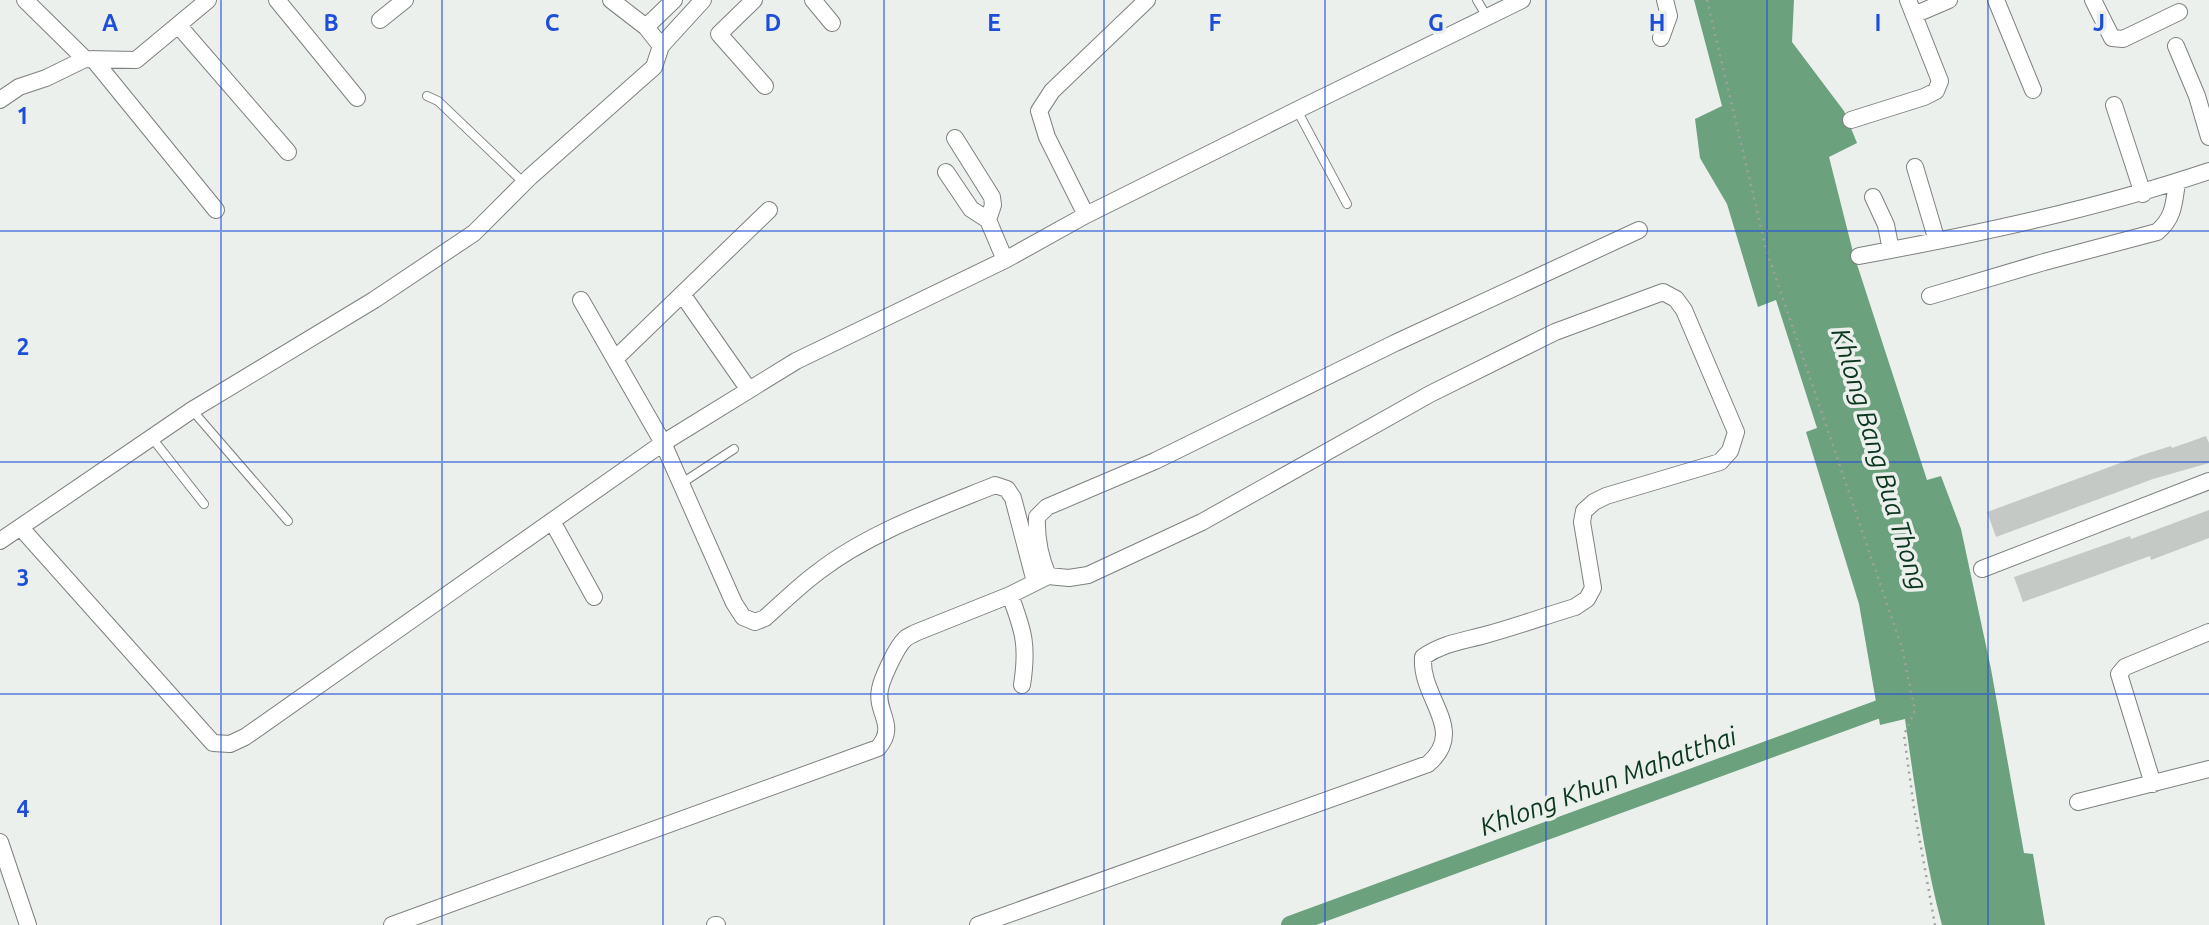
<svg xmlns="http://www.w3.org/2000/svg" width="2209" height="925" viewBox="0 0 2209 925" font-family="Ubuntu,sans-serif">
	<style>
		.water { fill: #6ba17d }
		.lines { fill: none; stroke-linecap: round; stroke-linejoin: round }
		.canal { stroke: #6ba17d; stroke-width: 18 }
		.building { fill: #c4c9c6 }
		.lane-casing { stroke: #7d817e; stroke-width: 10 }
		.street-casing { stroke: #7d817e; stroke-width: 18 }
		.path { stroke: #9ea19e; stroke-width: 2.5; stroke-dasharray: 2 5; stroke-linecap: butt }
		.lane { stroke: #fff; stroke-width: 8 }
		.street { stroke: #fff; stroke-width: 16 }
		.grid { fill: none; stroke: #1d4ed8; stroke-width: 2; stroke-opacity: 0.55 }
		.labels { text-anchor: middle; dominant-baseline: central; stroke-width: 7; stroke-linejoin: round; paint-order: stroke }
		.water-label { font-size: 26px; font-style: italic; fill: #0b371e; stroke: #ecf0ed }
		.grid-label { font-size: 23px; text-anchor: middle; font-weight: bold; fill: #1d4ed8; stroke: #ecf0ed; stroke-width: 7; stroke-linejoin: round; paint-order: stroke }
	</style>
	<rect width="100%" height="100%" fill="#ecf0ed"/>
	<!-- water -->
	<path class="water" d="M1694,0H1794L1792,42L1844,111L1857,143L1829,157L1853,252L1927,480L1941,476L1961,529L1991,669L2024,853L2033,854L2045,925H1942C1924,858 1915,788 1905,719L1880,725L1859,604L1806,432L1817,428L1776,300L1758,307L1727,204L1700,158L1695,119L1722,106Z"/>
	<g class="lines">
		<!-- canal -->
		<path class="canal" d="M1290,925L1898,702"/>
	</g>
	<!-- building -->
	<path class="building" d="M2206,436L2209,443V463L2153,479L1996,537L1987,512L2142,455L2171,446L2172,448Z
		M2209,510V538L2151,560L2150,556L2023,602L2014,577L2130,536L2131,539Z"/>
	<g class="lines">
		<defs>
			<path id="lane" d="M1477,0L1487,17
				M427,96L438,101L524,183
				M1297,110L1347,204
				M192,410L288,521
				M152,438L204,504
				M682,483L734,449"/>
			<path id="street" d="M25,0L85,59
				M277,0L357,98
				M754,0L719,34L765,86
				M813,0L832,23
				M1996,0L2033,90
				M2093,0L2112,38L2123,39L2179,12
				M1914,15L1949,0
				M380,20L405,0
				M178,25L288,152
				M646,27L674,0
				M1661,38L1669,16L1665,0
				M661,46L703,0
				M2176,46L2197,96L2209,137
				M93,59L216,210
				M0,100L19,87L46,78L85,59L136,60L208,0
				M2114,105L2143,194
				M1851,120L1924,97L1936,91L1940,81L1908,0
				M955,138L992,197L993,205L988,220L1005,260
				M1915,167L1937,241
				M946,172L971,209L988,220
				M1873,197L1886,225L1891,250
				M1086,215L1047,137L1039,111L1052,91L1147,0
				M1859,256C1977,234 2096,209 2209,171
				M682,294L749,390
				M1930,296L2044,262L2157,232C2174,218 2174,203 2177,182
				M581,300L663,443L734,603L743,617L755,622L765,618C782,603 799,586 818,572C868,533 936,509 995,485L1007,489L1013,498L1035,582
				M616,358L769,210
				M552,521L594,597
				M21,528L213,743L230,744L245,737L663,443L796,361L1005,260L1086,215L1297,110L1522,0
				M0,541L192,410L374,300L474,233L530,177L654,67L661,46L646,27L611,0
				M1982,569L2209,481
				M1010,595C1024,632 1028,646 1022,685
				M2153,784L2119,674L2125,667L2209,632
				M2078,802L2209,769
				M0,842L28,925
				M392,925L878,748C898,725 875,713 880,689C882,678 897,646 905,639C908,636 912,635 915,633L1010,595L1048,576C1040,557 1036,538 1037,517L1047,507L1155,461L1395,343L1639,230
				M715,925H717
				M978,925L1428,764C1468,730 1420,699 1423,657C1443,643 1463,641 1485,635C1515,627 1545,616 1575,607L1587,599L1593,588L1582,522L1584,511L1594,502L1606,496L1720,462L1730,451L1736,432L1684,310L1676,299L1663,292L1555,332L1430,394L1202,522L1088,575L1069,578L1048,576"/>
		</defs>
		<!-- lane casing -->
		<use href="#lane" class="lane-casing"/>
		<!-- street casing -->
		<use href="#street" class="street-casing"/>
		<!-- path -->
		<path class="path" d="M1707,0L1766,249L1902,648L1915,710L1904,735L1914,808L1935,925"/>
		<!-- lane -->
		<use href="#lane" class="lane"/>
		<!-- street -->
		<use href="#street" class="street"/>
	</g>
	<!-- grid -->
	<path class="grid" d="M221,0V925M442,0V925M663,0V925M884,0V925M1104,0V925M1325,0V925M1546,0V925M1767,0V925M1988,0V925M0,231H2209M0,462H2209M0,694H2209"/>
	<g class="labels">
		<!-- water labels -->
		<g class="water-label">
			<text transform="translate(1880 459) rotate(73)">Khlong Bang Bua Thong</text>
			<text transform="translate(1608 781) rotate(-20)">Khlong Khun Mahatthai</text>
		</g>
	</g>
	<g class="grid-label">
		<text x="110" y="31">A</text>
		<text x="331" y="31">B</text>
		<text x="552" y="31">C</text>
		<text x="773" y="31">D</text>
		<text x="994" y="31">E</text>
		<text x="1215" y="31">F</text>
		<text x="1436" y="31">G</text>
		<text x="1657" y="31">H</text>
		<text x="1878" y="31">I</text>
		<text x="2099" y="31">J</text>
		<text x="23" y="124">1</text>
		<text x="23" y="355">2</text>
		<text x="23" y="586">3</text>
		<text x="23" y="817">4</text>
	</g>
</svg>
